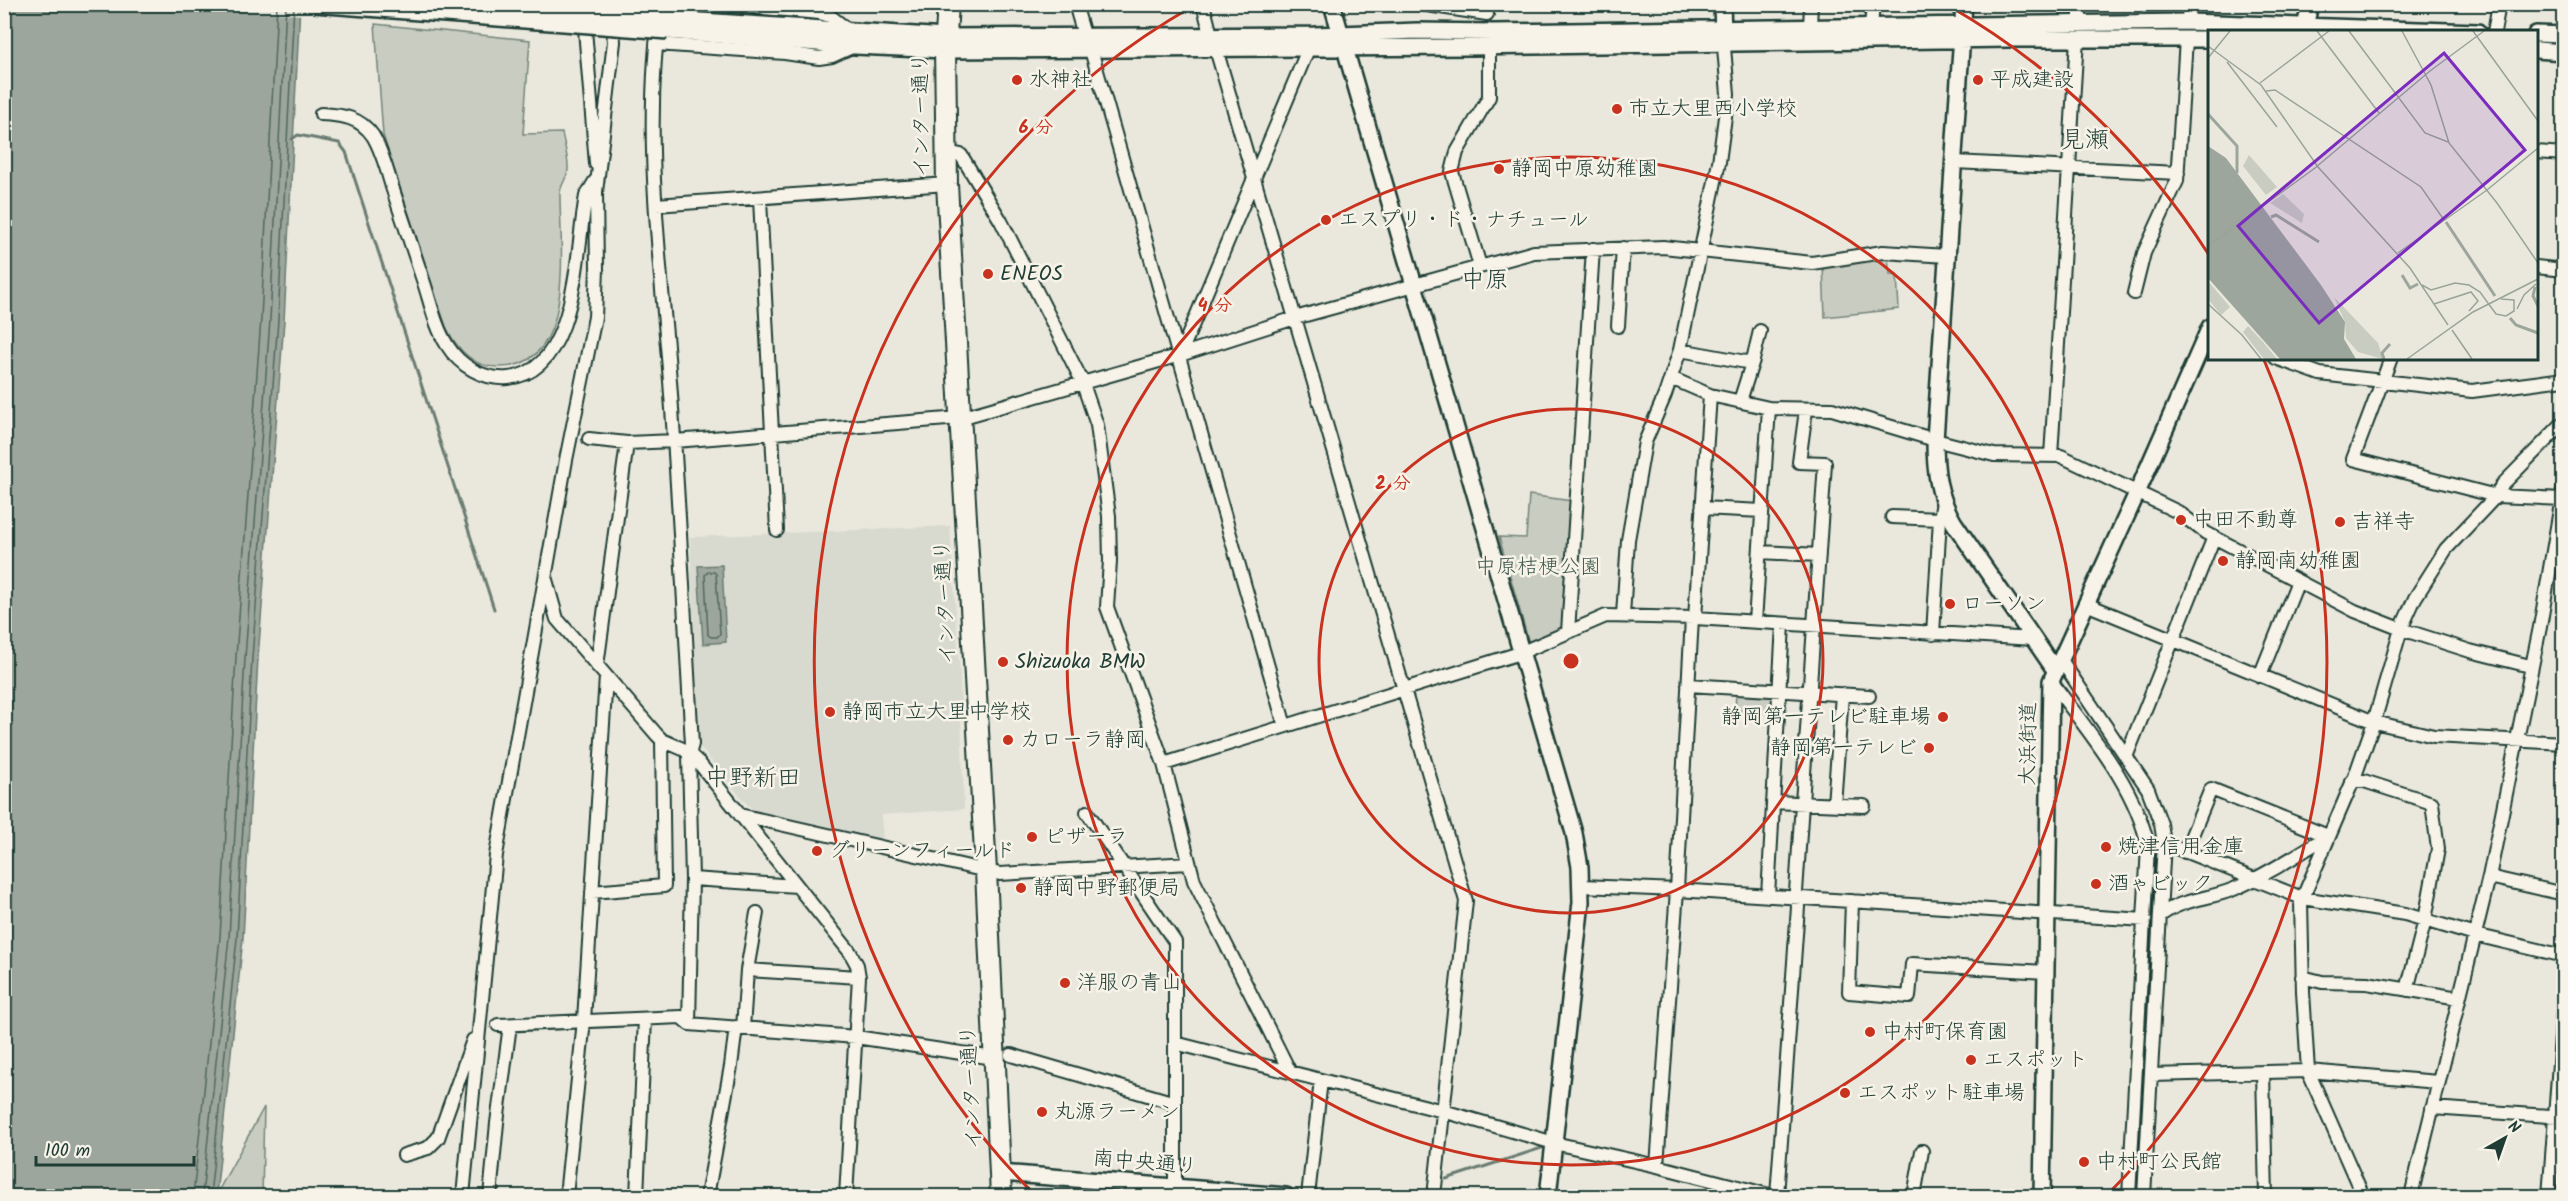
<svg xmlns="http://www.w3.org/2000/svg" width="2568" height="1201" viewBox="0 0 2568 1201" font-family="Kalam,'Klee One',sans-serif">
	<style>
		.built { fill: #d9dacf }
		.green { fill: #c8ccc1; stroke: #74847a; stroke-width: 1.5 }
		.water { fill: #9ca69c; stroke: #6a7c72; stroke-width: 1.5 }
		.pier { fill: #eae8dd }
		.lines { fill: none; stroke-linecap: round; stroke-linejoin: round }
		.shore { stroke: #51675e; stroke-width: 1.5 }
		.stream { stroke: #6a7c72; stroke-width: 3 }
		.minor-casing { stroke: #1f3d34; stroke-width: 16 }
		.tertiary-casing { stroke: #1f3d34; stroke-width: 20 }
		.primary-casing { stroke: #1f3d34; stroke-width: 24 }
		.minor { stroke: #f7f3e8; stroke-width: 12 }
		.tertiary { stroke: #f7f3e8; stroke-width: 15 }
		.primary { stroke: #f7f3e8; stroke-width: 20 }
		.tertiary-bridge-casing { stroke: #1f3d34; stroke-width: 20; stroke-linecap: butt }
		.tertiary-bridge { stroke: #f7f3e8; stroke-width: 15 }
		.ring { fill: none; stroke: #c8321e; stroke-width: 3 }
		.poi-dot { fill: #c8321e; stroke: #f7f3e8; stroke-width: 2 }
		.labels { text-anchor: middle; dominant-baseline: central; stroke-width: 5; stroke-linejoin: round; paint-order: stroke }
		.poi-label { font-size: 21px; fill: #1f3d34; stroke: #f7f3e8; text-anchor: start }
		.street-label { font-size: 21px; fill: #1f3d34; stroke: #f7f3e8 }
		.park-label { font-size: 21px; fill: #415a50; stroke: #f7f3e8 }
		.quarter-label { font-size: 24px; fill: #1f3d34; stroke: #f7f3e8 }
		.inset-river { fill: none; stroke: #9ca69c; stroke-width: 3 }
		.inset-road { fill: none; stroke: #99a499; stroke-width: 1.5 }
		.view { fill: #7b2cbf; fill-opacity: 0.15; stroke: #7b2cbf; stroke-width: 3 }
		.inset-edge { fill: none; stroke: #1f3d34; stroke-width: 3 }
		.centre { fill: #c8321e; stroke: #f7f3e8; stroke-width: 3 }
		.ring-label { font-size: 18px; text-anchor: middle; font-weight: bold; fill: #c8321e; stroke: #f7f3e8; stroke-width: 5; stroke-linejoin: round; paint-order: stroke }
	</style>
	<rect width="100%" height="100%" fill="#eae8dd"/>
	<filter id="ink" filterUnits="userSpaceOnUse"><feTurbulence type="fractalNoise" baseFrequency=".0167" numOctaves="2"/><feDisplacementMap in="SourceGraphic" scale="12" xChannelSelector="R" yChannelSelector="G"/><feConvolveMatrix kernelMatrix="1 2 1 2 8 2 1 2 1" color-interpolation-filters="sRGB"/></filter>
	<g filter="url(#ink)">
		<!-- built -->
		<path class="built" d="M950,526L960,677L964,809L881,815L883,841L755,812L743,800L699,746L690,537Z"/>
		<!-- green -->
		<path class="green" d="M375,24L530,40L523,134L562,133C564,144 569,159 568,170C567,179 559,186 560,196C560,248 577,370 497,367C472,367 456,347 446,327L383,135Z
			M1888,258L1890,274H1897L1899,309L1825,317L1823,266Z
			M1529,495L1572,501L1564,627L1529,643L1499,537L1526,538Z
			M1736,693L1774,696L1773,714L1735,710Z
			M264,1107L262,1196H216V1195Z"/>
		<!-- water -->
		<path class="water" d="M5,5H300L284,321L258,658L243,938L216,1196H5Z
			M722,565L726,642L703,644L698,566Z"/>
		<!-- pier -->
		<path class="pier" d="M303,4L302,15L161,5V4Z"/>
		<g class="lines">
			<!-- shore -->
			<path class="shore" d="M708,572H714L716,574L720,634L717,637H711L708,635L705,575Z
				M193,1196L220,937L236,657L261,319L277,4
				M202,1196L229,937L245,658L270,320L286,4
				M210,1196L237,938L252,658L278,320L294,4"/>
			<!-- stream -->
			<path class="stream" d="M292,139L298,135L339,143L346,152L494,609
				M1446,1179L1548,1146"/>
			<defs>
				<path id="minor" d="M661,4C642,129 660,257 670,381C679,502 685,623 692,744L689,755L692,879L689,1024
					M720,4L820,13L830,16L848,30
					M1075,4L1084,35
					M1203,4L1211,35
					M1420,4L1487,14
					M584,17L596,164
					M2188,22L2189,4
					M2080,25V4
					M1810,27L1811,4
					M1871,27L1873,4
					M2494,32L2499,4
					M656,44L785,53L819,58L832,56L854,46
					M1216,49L1466,901L1434,1196
					M1091,50L1285,726
					M321,114C342,115 360,117 373,136C382,151 387,170 392,187C403,220 414,253 425,286C431,305 436,328 447,345C460,366 483,380 508,378C578,372 576,249 586,196L595,181
					M947,152L961,155L1001,221L1082,381L1097,425L1109,516L1110,561L1107,607L1164,764L1194,881L1290,1072
					M2536,152L2564,154
					M1954,162L2178,173
					M760,199L777,530
					M656,205L947,184
					M1480,266L1452,172L1457,152L1489,97V46
					M2536,267L2564,270
					M2134,293L2144,253L2177,181L2186,39
					M1618,326L1623,248
					M1680,350L1746,362L1753,360L1760,331
					M1180,355L1309,47
					M2276,358L2320,374L2472,391L2564,379
					M2391,358L2353,459L2496,496L2564,499
					M1671,378L1710,395L1769,408L1832,409L1935,440L1994,455L2061,456L2178,512L2206,533L2355,611L2401,629L2470,651L2530,666
					M1740,401L1753,360
					M589,439L627,443L675,441L960,418L1180,355L1295,318L1534,252L1663,247L1812,263L1883,252L1947,256
					M2051,456L2077,39
					M1702,508L1762,511
					M1892,517L1940,519
					M1760,552L1819,555
					M546,580L557,619L657,735L662,740L685,750L699,763L850,952L857,965L859,977L846,1196
					M2086,604L2374,722L2434,736L2564,743
					M1623,615L1628,540L1645,442L1665,395L1680,350L1719,162L1728,94L1723,36
					M1695,618L1710,395
					M1755,622L1769,408
					M1568,632L1593,249
					M1933,634L1940,519L1943,502
					M2061,660L2148,789L2161,824L2164,843L2144,1196
					M597,666L627,443
					M2260,676L2298,581
					M2051,681C2088,732 2135,784 2148,846L2129,1196
					M1688,685L1869,696
					M2126,757L2214,537
					M1164,764L1520,653L1606,616L1695,618L2033,639
					M2352,781H2364L2432,803L2438,849L2425,920L2407,990
					M1773,802L1864,806
					M1834,805L1842,694
					M1087,812L1175,942V1196
					M740,815L1000,874L1189,863
					M2158,844L2164,843L2302,898L2405,914L2475,935L2564,956
					M2489,877L2564,894
					M692,879L797,886
					M1582,886L1677,890L2145,920
					M592,892L664,886L662,740
					M1768,896L1783,624
					M1852,901L1849,992L1909,997L1912,964L2046,972
					M2160,916C2179,899 2211,899 2234,889C2267,875 2298,854 2328,836L2211,789L2185,852
					M747,970L859,977
					M2302,977L2322,982L2367,983L2459,998
					M498,1025L681,1017L689,1024L856,1037L994,1058
					M743,1028L747,970L757,913
					M1175,1043L1443,1111L1554,1143L1657,1166L1773,1196
					M1011,1055L1175,1103
					M2263,1072L2266,1196
					M2151,1075L2308,1071L2438,1082
					M2432,1108L2564,1117
					M404,1155L428,1148L438,1138L473,1040
					M1657,1166L1677,890L1692,618
					M463,1196L496,855L566,460L595,317L597,269L596,192L614,42L611,4
					M490,1196L497,1123L510,1025
					M566,1196L584,1020L606,677
					M637,1196L645,1019
					M707,1196L731,1066L736,1027
					M1308,1196L1321,1080
					M1777,1196L1798,907L1796,892L1825,463L1799,462L1806,410
					M1914,1196L1922,1151
					M2363,1196L2308,1071L2303,992L2301,902L2355,776L2374,722L2401,629L2415,598L2446,549L2496,496L2503,484L2564,422
					M2411,1196L2489,877L2540,627L2564,486
					M2549,1196L2564,997"/>
				<path id="tertiary" d="M1332,4L1574,833L1580,867L1581,902L1548,1196
					M1722,4L1723,35
					M1964,4L1935,440C1935,471 1938,496 1954,523L2055,670
					M669,19L946,37L1315,35L1417,31L1493,32L2188,22L2478,32
					M668,31L855,46L945,50L1471,47L2009,39H2210
					M2304,32L2310,4
					M2536,34L2564,35
					M2536,50L2564,52
					M1001,1173L1286,1196
					M2042,1196L2051,681L2137,493L2210,327"/>
				<path id="primary" d="M948,4L945,50L947,184L986,871L1001,1196"/>
			</defs>
			<!-- minor casing -->
			<use href="#minor" class="minor-casing"/>
			<!-- tertiary casing -->
			<use href="#tertiary" class="tertiary-casing"/>
			<!-- primary casing -->
			<use href="#primary" class="primary-casing"/>
			<!-- minor -->
			<use href="#minor" class="minor"/>
			<!-- tertiary -->
			<use href="#tertiary" class="tertiary"/>
			<!-- primary -->
			<use href="#primary" class="primary"/>
			<defs>
				<path id="tertiary-bridge" d="M314,4L668,31
					M481,4L669,19"/>
			</defs>
			<!-- tertiary-bridge casing -->
			<use href="#tertiary-bridge" class="tertiary-bridge-casing"/>
			<!-- tertiary-bridge -->
			<use href="#tertiary-bridge" class="tertiary-bridge"/>
		</g>
	</g>
	<!-- distance rings -->
	<g class="ring">
		<circle cx="1571" cy="661" r="252"/>
		<circle cx="1571" cy="661" r="504"/>
		<path d="M1036 1196A756 756 0 0 1 1193 6M1949 6A756 756 0 0 1 2209 255M2264 360A756 756 0 0 1 2106 1196"/>
	</g>
	<!-- markers -->
	<g class="poi-dot">
		<circle cx="1017" cy="80" r="6"/>
		<circle cx="1978" cy="80" r="6"/>
		<circle cx="1617" cy="109" r="6"/>
		<circle cx="1499" cy="169" r="6"/>
		<circle cx="1326" cy="220" r="6"/>
		<circle cx="988" cy="274" r="6"/>
		<circle cx="2181" cy="520" r="6"/>
		<circle cx="2340" cy="522" r="6"/>
		<circle cx="2223" cy="561" r="6"/>
		<circle cx="1950" cy="604" r="6"/>
		<circle cx="1003" cy="662" r="6"/>
		<circle cx="830" cy="712" r="6"/>
		<circle cx="1943" cy="717" r="6"/>
		<circle cx="1008" cy="740" r="6"/>
		<circle cx="1929" cy="748" r="6"/>
		<circle cx="1032" cy="837" r="6"/>
		<circle cx="2106" cy="847" r="6"/>
		<circle cx="817" cy="851" r="6"/>
		<circle cx="2096" cy="884" r="6"/>
		<circle cx="1021" cy="888" r="6"/>
		<circle cx="1065" cy="983" r="6"/>
		<circle cx="1870" cy="1032" r="6"/>
		<circle cx="1971" cy="1060" r="6"/>
		<circle cx="1845" cy="1093" r="6"/>
		<circle cx="1042" cy="1112" r="6"/>
		<circle cx="2084" cy="1162" r="6"/>
	</g>
	<g class="labels">
		<!-- poi labels -->
		<g class="poi-label">
			<text x="1029" y="80">水神社</text>
			<text x="1990" y="80">平成建設</text>
			<text x="1629" y="109">市立大里西小学校</text>
			<text x="1511" y="169">静岡中原幼稚園</text>
			<text x="1338" y="220">エスプリ・ド・ナチュール</text>
			<text x="1000" y="274">ENEOS</text>
			<text x="2193" y="520">中田不動尊</text>
			<text x="2352" y="522">吉祥寺</text>
			<text x="2235" y="561">静岡南幼稚園</text>
			<text x="1962" y="604">ローソン</text>
			<text x="1015" y="662">Shizuoka BMW</text>
			<text x="842" y="712">静岡市立大里中学校</text>
			<text x="1931" y="717" text-anchor="end">静岡第一テレビ駐車場</text>
			<text x="1020" y="740">カローラ静岡</text>
			<text x="1917" y="748" text-anchor="end">静岡第一テレビ</text>
			<text x="1044" y="837">ピザーラ</text>
			<text x="2118" y="847">焼津信用金庫</text>
			<text x="829" y="851">グリーンフィールド</text>
			<text x="2108" y="884">酒ゃビック</text>
			<text x="1033" y="888">静岡中野郵便局</text>
			<text x="1077" y="983">洋服の青山</text>
			<text x="1882" y="1032">中村町保育園</text>
			<text x="1983" y="1060">エスポット</text>
			<text x="1857" y="1093">エスポット駐車場</text>
			<text x="1054" y="1112">丸源ラーメン</text>
			<text x="2096" y="1162">中村町公民館</text>
		</g>
		<!-- street labels -->
		<g class="street-label">
			<text transform="translate(922 115) rotate(-91)">インター通り</text>
			<text transform="translate(946 602) rotate(-93)">インター通り</text>
			<text transform="translate(2029 744) rotate(-89)">大浜街道</text>
			<text transform="translate(972 1087) rotate(-93)">インター通り</text>
			<text transform="translate(1145 1163) rotate(5)">南中央通り</text>
		</g>
		<!-- park labels -->
		<g class="park-label">
			<text x="1538" y="567">中原桔梗公園</text>
		</g>
		<!-- quarter labels -->
		<g class="quarter-label">
			<text x="2085" y="140">見瀬</text>
			<text x="1485" y="280">中原</text>
			<text x="753" y="778">中野新田</text>
		</g>
	</g>
	<!-- overview -->
	<g transform="translate(2208 30)">
		<rect width="330" height="330" fill="#eae8dd"/>
		<path d="M41,125L69,157L58,165L35,136ZM75,164L96,184L94,193L62,173ZM0,251L22,277L13,285L0,269ZM126,267L170,313L175,329L150,322L138,308L137,292ZM40,296L55,312L69,329H56L35,302Z" fill="#c8ccc1"/>
		<path d="M0,116L18,128L113,255L137,292L136,309L148,329H72L0,248Z" fill="#9ca69c"/>
		<path class="inset-river" d="M0,84L29,116V143M63,187L68,185L111,212M238,192L287,266M194,245L202,258L210,254M327,257L325,266L330,276M302,288L308,295L330,303M176,329L174,323L182,314"/>
		<path class="inset-road" d="M109,1L171,83M141,1L217,103L240,112M194,1L223,55L241,113L289,173L330,233M265,1L330,91M0,16L53,55L110,137L202,238L240,295M0,28L22,1M19,32L69,97M52,53L121,1M58,61L67,60L213,157L236,190M0,216L107,138L222,41L276,1M190,223L279,160L330,118M214,255L223,260L247,253L261,255L272,262L288,284L298,286L306,281V270L293,269M0,274L34,305L53,329M226,274L263,262L270,271L261,281M309,279L316,265L328,254M244,300L264,329M199,329L265,282L330,249"/>
		<path class="view" d="M236,23L317,120L111,293L30,196Z"/>
		<rect width="330" height="330" class="inset-edge"/>
	</g>
	<circle cx="1571" cy="661" r="9" class="centre"/>
	<g class="ring-label">
		<text x="1036" y="133">6 分</text>
		<text x="1215" y="311">4 分</text>
		<text x="1393" y="489">2 分</text>
	</g>
	<!-- margin -->
	<rect width="2568" height="1201" fill="none" stroke="#f7f3e8" stroke-width="24"/>
	<rect x="12" y="12" width="2544" height="1177" fill="none" stroke="#1f3d34" stroke-width="2" filter="url(#ink)"/>
	<!-- north arrow -->
	<g transform="translate(2505 1138) rotate(40)" stroke="#f7f3e8" stroke-width="4.5" paint-order="stroke">
	<path d="M0-4.5L10 22L0 15L-10 22Z" fill="#1f3d34"/>
	<text y="-9" font-size="16" font-weight="bold" text-anchor="middle" fill="#1f3d34">N</text>
	</g>
	<!-- scale -->
	<path d="M36 1156v9h158v-9" fill="none" stroke="#1f3d34" stroke-width="3"/>
	<text x="45" y="1156" font-size="18" fill="#1f3d34" stroke="#f7f3e8" stroke-width="4.5" paint-order="stroke">100 m</text>
</svg>
